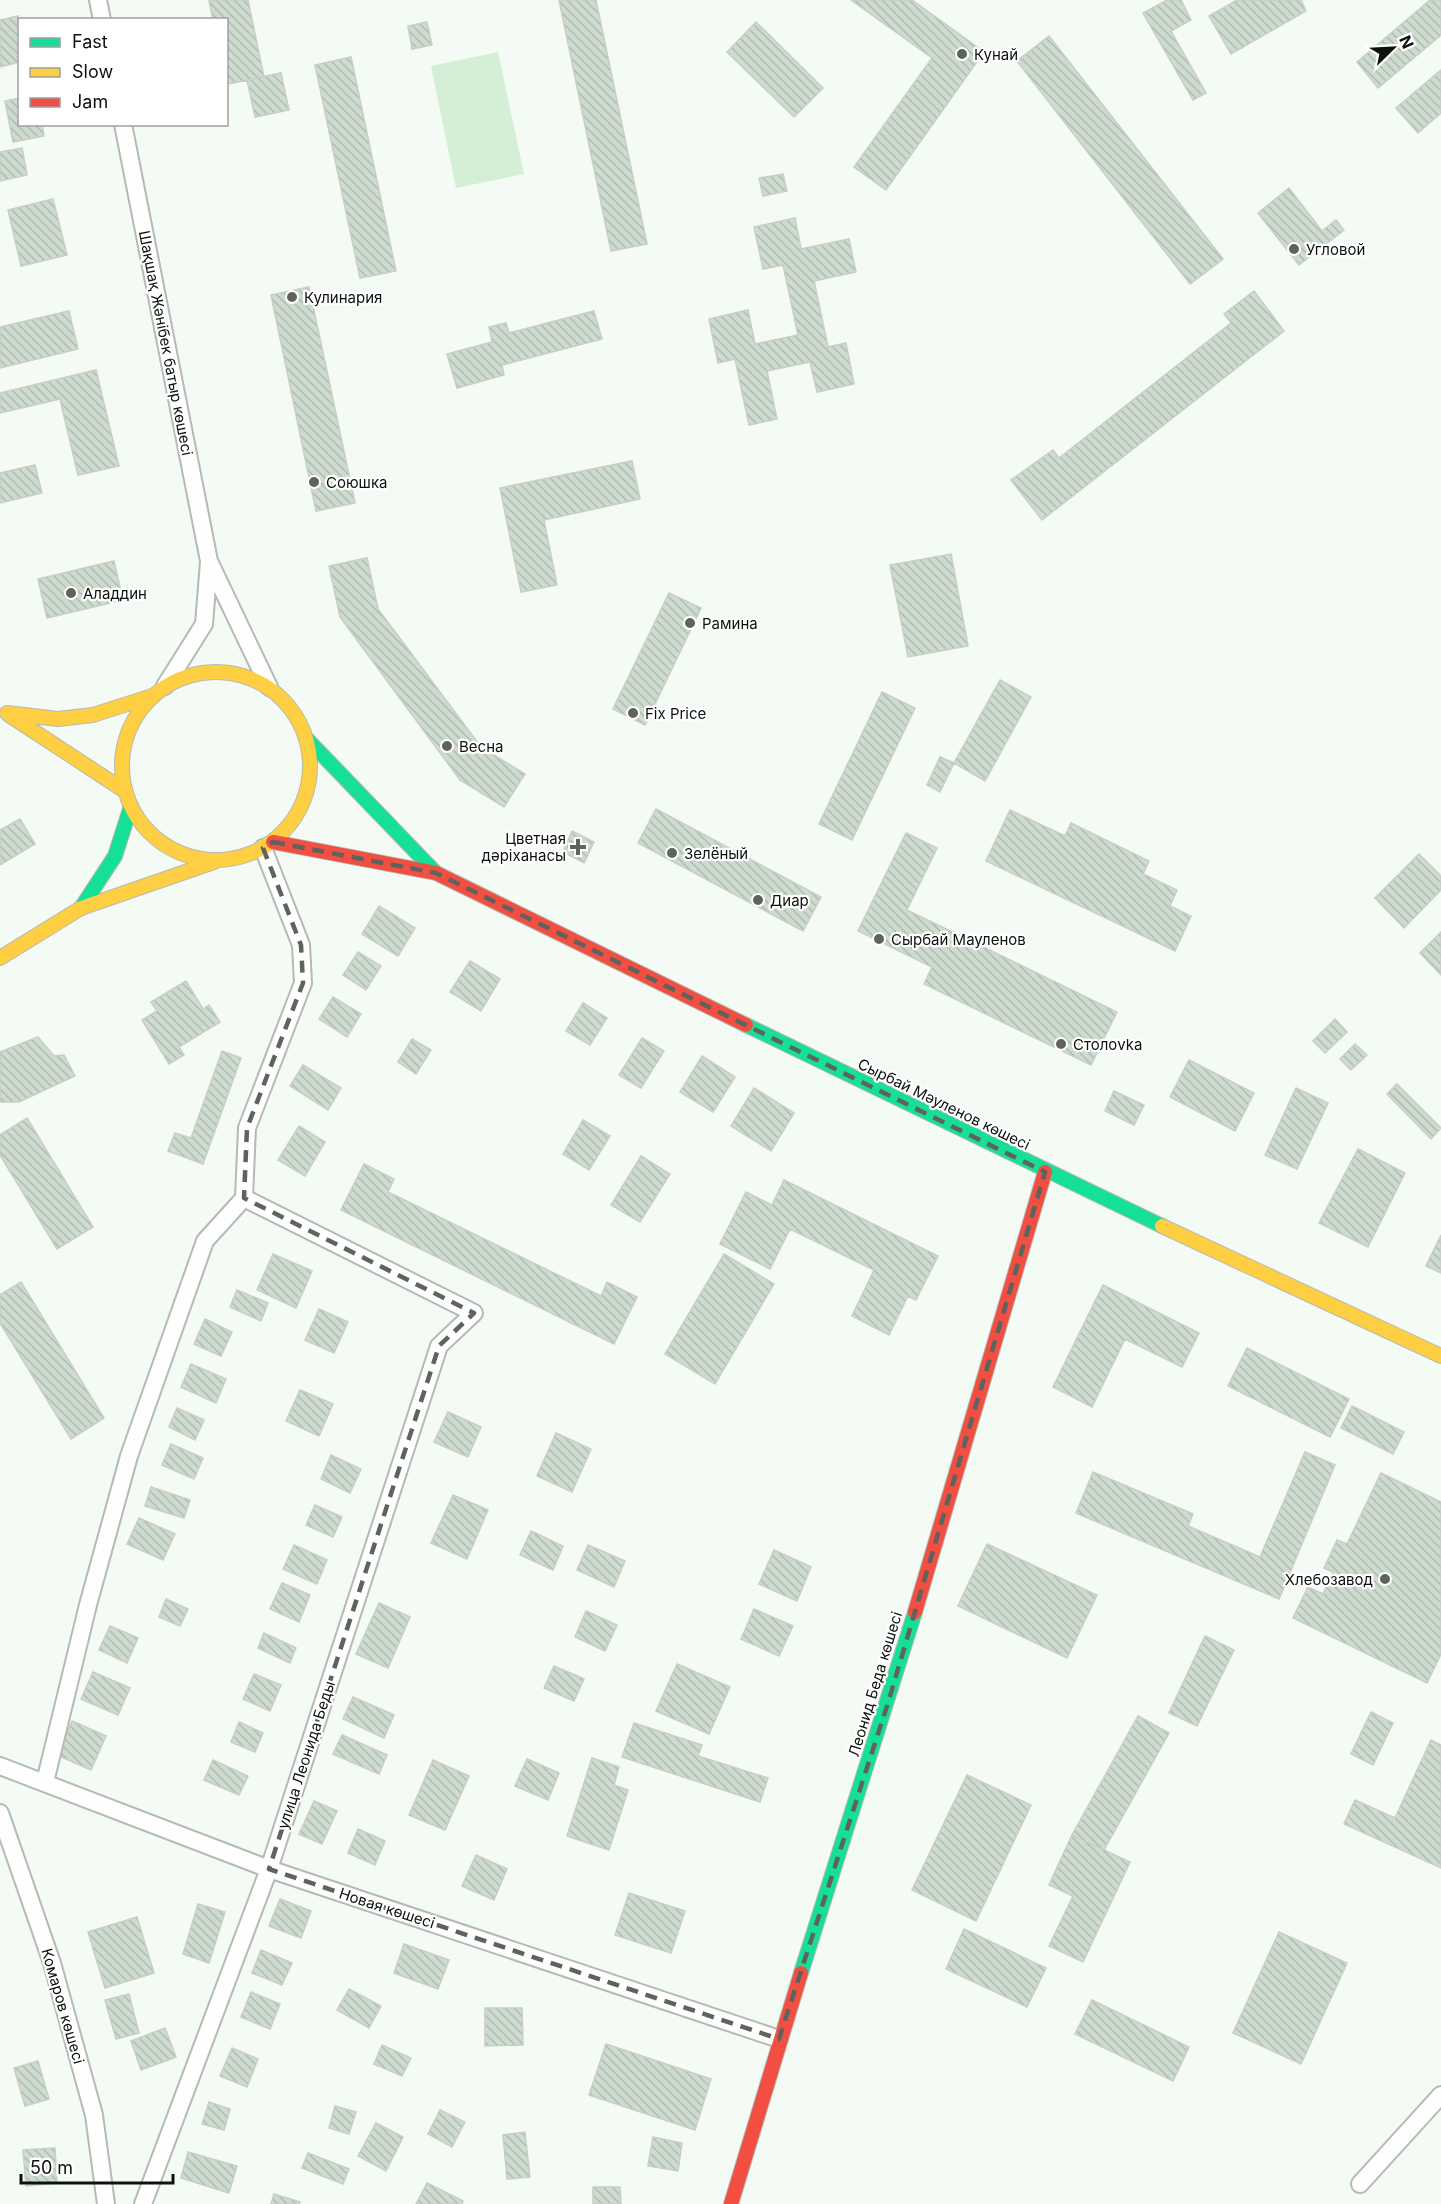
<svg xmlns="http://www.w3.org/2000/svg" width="1441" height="2204" viewBox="0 0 1441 2204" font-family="Inter,sans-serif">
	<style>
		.park { fill: #d5eed6 }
		.building { fill: url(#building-back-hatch); stroke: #c9cdc9; stroke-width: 1.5 }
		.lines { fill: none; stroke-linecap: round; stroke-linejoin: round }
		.street-casing { stroke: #b5bab5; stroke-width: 20 }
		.fast-casing { stroke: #b5bab5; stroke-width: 16 }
		.slow-casing { stroke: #b5bab5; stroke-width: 16 }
		.jam-casing { stroke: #b5bab5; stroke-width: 16 }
		.street { stroke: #fdfefd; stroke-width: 16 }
		.fast { stroke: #16e098; stroke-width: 14 }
		.slow { stroke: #ffcf43; stroke-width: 14 }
		.jam { stroke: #f24e42; stroke-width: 14 }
		.marked { fill: none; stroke: #5e635e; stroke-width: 4.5; stroke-dasharray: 12 8; stroke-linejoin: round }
		.poi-dot { fill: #5e635e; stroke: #fff; stroke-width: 2 }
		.labels { text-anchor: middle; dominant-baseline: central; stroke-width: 4.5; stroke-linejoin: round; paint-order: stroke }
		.poi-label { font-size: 15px; fill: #0e120e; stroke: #fff; text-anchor: start }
		.street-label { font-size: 15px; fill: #0e120e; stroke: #fff }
	</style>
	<defs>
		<pattern id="building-back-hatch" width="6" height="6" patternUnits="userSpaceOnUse" patternTransform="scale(1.5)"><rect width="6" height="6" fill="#cddcce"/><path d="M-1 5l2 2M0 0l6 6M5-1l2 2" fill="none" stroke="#afbcb0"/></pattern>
	</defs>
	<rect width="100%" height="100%" fill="#f4faf4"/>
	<!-- park -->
	<path class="park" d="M498,52L524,174L456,188L431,66Z"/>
	<!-- building -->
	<path class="building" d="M209,0H248L264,77L227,84L226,20H213Z
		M559,0H596L647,244L611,251Z
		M851,0H912L984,52L886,190L854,167L932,58Z
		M1167,0H1181L1191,20L1171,31L1206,93L1193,100L1143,13Z
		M1237,0H1301L1306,11L1231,54L1209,16Z
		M1430,0H1441V35L1378,88L1357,62Z
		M18,16L20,62L0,67V20Z
		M427,22L432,45L412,49L408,26Z
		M756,22L823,88L794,117L727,52Z
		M1049,36L1223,259L1190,284L1017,61Z
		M351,57L396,271L360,278L315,65Z
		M1441,70V113L1418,133L1396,108Z
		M281,73L289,110L255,117L247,80Z
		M20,98V124H42L44,136L13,142L5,101Z
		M22,148L27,175L0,181V152Z
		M783,174L787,191L763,196L759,178Z
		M1289,188L1322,231L1336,220L1344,230L1299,265L1258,213Z
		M53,199L67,255L21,266L8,210Z
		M795,218L801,249L849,239L856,272L814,281L828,347L846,343L854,384L817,392L810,362L767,371L777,419L749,425L735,359L718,363L709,319L748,310L755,344L798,335L783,265L763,269L754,227Z
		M309,287L355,503L316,511L271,295Z
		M1254,291L1284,331L1042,520L1011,480L1053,450L1059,458L1231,323L1224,314Z
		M69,311L78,349L0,368V327Z
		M594,311L602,339L502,365L504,375L457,388L447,354L492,342L489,327L506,323L509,333Z
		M96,370L119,466L78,475L60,399L0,413V393Z
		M632,461L640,499L544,520L557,585L521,592L500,488Z
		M35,465L42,493L0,503V473Z
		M951,554L968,646L908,657L890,565Z
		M367,558L378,609L481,747L525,774L504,807L460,780L340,617L329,566Z
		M114,561L123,600L47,618L38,579Z
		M669,593L701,608L645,725L613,709Z
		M1000,680L1031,697L985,781L954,763Z
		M882,692L915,708L852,840L819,824Z
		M940,757L954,763L940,792L927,785Z
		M656,809L821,897L803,931L638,843Z
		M1010,810L1065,836L1071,823L1149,861L1143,874L1177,890L1170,906L1191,916L1175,951L986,861Z
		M20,819L35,844L0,865V830Z
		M572,831L594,842L584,863L563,852Z
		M906,833L937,848L907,910L1117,1012L1091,1065L924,984L932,967L858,931Z
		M1419,854L1441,876V890L1404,928L1375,898Z
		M379,906L415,928L398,956L362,934Z
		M1441,932V975L1420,953Z
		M358,952L381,966L366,990L343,975Z
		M470,961L500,979L481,1011L450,992Z
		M186,981L203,1009L209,1005L220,1022L179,1047L184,1055L169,1064L142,1020L157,1011L151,1002Z
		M333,997L361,1014L347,1037L319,1019Z
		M583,1003L607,1018L590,1045L566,1031Z
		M1335,1019L1347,1032L1325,1053L1313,1041Z
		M38,1037L54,1056L64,1055L75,1076L19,1102H0V1052Z
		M642,1038L664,1051L641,1088L619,1075Z
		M412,1039L431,1050L416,1074L398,1062Z
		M1355,1044L1367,1055L1351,1070L1340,1059Z
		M222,1051L241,1058L203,1164L168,1151L175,1133L191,1138Z
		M702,1056L735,1077L713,1112L680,1092Z
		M1189,1060L1254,1093L1235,1131L1170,1097Z
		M303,1065L341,1088L328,1110L290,1086Z
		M1397,1084L1441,1128L1431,1139L1387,1094Z
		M754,1088L794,1113L771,1151L731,1126Z
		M1296,1088L1328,1103L1297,1169L1265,1155Z
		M1114,1091L1144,1105L1134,1125L1105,1111Z
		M27,1118L93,1227L57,1249L0,1155V1135Z
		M583,1120L610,1136L589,1170L563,1154Z
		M299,1126L325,1142L305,1176L278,1160Z
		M1358,1149L1405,1173L1368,1247L1319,1223Z
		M641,1156L670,1174L640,1222L611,1205Z
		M364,1164L394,1179L388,1192L601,1296L607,1282L637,1297L614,1344L341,1210Z
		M784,1180L938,1256L916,1300L908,1296L889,1335L852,1316L874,1270L790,1229L770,1269L720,1244L746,1192L772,1205Z
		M1441,1235V1273L1426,1266Z
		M273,1254L312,1271L296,1308L257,1290Z
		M724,1254L774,1284L715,1384L665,1354Z
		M21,1282L104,1418L71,1439L0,1323V1295Z
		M1103,1285L1199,1333L1182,1367L1125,1339L1092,1407L1053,1387Z
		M237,1290L268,1303L261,1321L230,1307Z
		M319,1309L348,1322L334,1353L305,1340Z
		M205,1319L232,1332L221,1356L194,1344Z
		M1247,1348L1349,1399L1330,1437L1228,1386Z
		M191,1364L226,1379L216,1403L181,1387Z
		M300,1390L333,1404L319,1436L286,1421Z
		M1352,1406L1404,1432L1393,1454L1341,1428Z
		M177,1408L204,1420L195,1440L169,1427Z
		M448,1412L481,1427L468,1457L434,1442Z
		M556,1433L591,1449L572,1492L537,1476Z
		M171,1444L203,1458L194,1479L162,1465Z
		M1305,1452L1335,1465L1279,1599L1076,1513L1093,1472L1193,1514L1188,1526L1260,1557Z
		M331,1455L361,1469L350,1493L321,1479Z
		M1381,1473L1441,1502V1654L1427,1683L1293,1618L1308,1587L1323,1594L1333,1572L1324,1568L1337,1540L1347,1544Z
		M151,1487L190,1500L184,1518L145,1506Z
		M453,1495L488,1510L467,1559L431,1543Z
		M315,1505L342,1517L333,1537L306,1525Z
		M139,1518L175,1534L163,1560L127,1544Z
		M531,1531L563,1546L553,1570L520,1555Z
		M987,1544L1097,1595L1067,1658L958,1606Z
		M294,1545L327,1560L317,1584L283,1569Z
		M588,1545L625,1561L614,1587L577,1570Z
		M774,1550L811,1567L797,1601L759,1584Z
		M282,1583L310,1595L299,1622L270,1609Z
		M166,1599L188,1609L180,1626L159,1617Z
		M379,1603L410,1617L388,1668L356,1654Z
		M754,1609L793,1626L779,1656L741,1639Z
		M586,1611L617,1625L605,1651L575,1637Z
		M110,1626L138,1638L127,1663L99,1650Z
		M264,1633L296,1648L290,1663L258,1648Z
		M1205,1636L1234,1650L1197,1726L1169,1713Z
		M677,1664L730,1687L709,1734L656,1711Z
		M554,1666L584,1679L574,1701L544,1688Z
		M93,1672L130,1688L118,1715L81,1699Z
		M254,1674L281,1685L270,1711L243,1699Z
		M353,1697L394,1715L384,1738L343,1719Z
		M1371,1712L1393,1723L1373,1765L1351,1754Z
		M1138,1716L1169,1733L1104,1850L1072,1835Z
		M72,1721L106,1736L91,1770L57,1755Z
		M239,1722L263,1733L255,1752L231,1742Z
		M634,1723L702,1745L698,1756L768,1778L760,1802L622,1757Z
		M342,1735L387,1755L379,1774L333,1754Z
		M1431,1740L1441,1745V1868L1344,1824L1355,1800L1395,1818Z
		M592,1758L619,1767L614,1785L628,1790L609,1850L567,1836Z
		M527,1759L559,1773L548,1800L515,1786Z
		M213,1760L248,1776L239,1795L204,1780Z
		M433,1760L469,1776L445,1830L409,1815Z
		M967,1775L1031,1805L976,1921L912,1890Z
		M314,1801L337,1811L322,1844L299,1834Z
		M358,1829L385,1841L375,1865L348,1853Z
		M1072,1835L1130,1862L1083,1962L1049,1946L1073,1896L1049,1885Z
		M476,1855L507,1869L494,1900L462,1886Z
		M629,1893L685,1911L671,1953L615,1935Z
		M280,1899L311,1911L301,1938L269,1926Z
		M198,1904L225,1912L209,1963L183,1954Z
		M137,1917L154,1973L105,1988L88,1932Z
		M964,1929L1046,1968L1027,2007L946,1969Z
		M1279,1932L1347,1963L1301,2064L1233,2033Z
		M404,1944L449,1960L438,1989L394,1973Z
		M261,1950L292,1963L282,1985L252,1973Z
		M349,1989L381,2006L369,2028L337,2010Z
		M251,1992L280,2004L270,2029L241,2017Z
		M129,1994L139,2033L116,2039L105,2000Z
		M1092,2000L1189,2047L1173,2081L1075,2034Z
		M485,2008H522L523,2045L485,2046Z
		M165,2028L176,2057L141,2070L131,2041Z
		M606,2044L711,2079L695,2130L589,2095Z
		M382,2045L411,2058L402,2076L374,2064Z
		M232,2048L258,2059L247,2087L220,2076Z
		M38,2061L49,2099L25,2106L14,2068Z
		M209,2102L230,2109L224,2130L202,2124Z
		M335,2106L356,2112L349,2134L329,2128Z
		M440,2110L465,2122L452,2147L428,2134Z
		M376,2123L403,2137L386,2171L358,2156Z
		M525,2132L530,2177L507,2179L503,2135Z
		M653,2137L682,2143L678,2171L648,2166Z
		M55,2148L57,2183L26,2186L23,2150Z
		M188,2152L237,2166L229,2193L181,2178Z
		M308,2153L349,2169L343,2184L302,2168Z
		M427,2183L463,2201L462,2204H416Z
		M593,2187H620L621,2204H593Z
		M274,2194L300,2202L299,2204H271Z"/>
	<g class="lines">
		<defs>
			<path id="street" d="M98,0L102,20
				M123,124L209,561L269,687
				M165,686L204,624L209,562
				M0,1766L269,1869L779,2039
				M45,1782L88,1605L129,1456L205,1241L244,1198L247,1128L303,983L301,945L263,848
				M0,1813L52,1963L94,2115L106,2204
				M1360,2184L1441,2095
				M143,2204L269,1869L439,1346L474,1313L244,1198"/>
			<path id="fast" d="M306,738L436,873
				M81,908L115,856L131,806
				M746,1025L1162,1226
				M801,1973L915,1612"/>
			<path id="slow" d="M122 766a94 94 0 1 1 188 0a94 94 0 1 1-188 0Z
				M7,713L58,719L93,715L152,696
				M9,715L125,791
				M0,958L81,908L214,862
				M1162,1226L1441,1356"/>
			<path id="jam" d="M273,842L436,873L746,1025
				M915,1612L1045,1172
				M731,2204L801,1973"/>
		</defs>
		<!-- street casing -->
		<use href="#street" class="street-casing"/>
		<!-- fast casing -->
		<use href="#fast" class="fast-casing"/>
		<!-- slow casing -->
		<use href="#slow" class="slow-casing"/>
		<!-- jam casing -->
		<use href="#jam" class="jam-casing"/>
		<!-- street -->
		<use href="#street" class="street"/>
		<!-- fast -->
		<use href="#fast" class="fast"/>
		<!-- slow -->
		<use href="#slow" class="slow"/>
		<!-- jam -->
		<use href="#jam" class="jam"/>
	</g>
	<!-- marked area -->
	<path class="marked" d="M273,842L436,873L1045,1172L888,1703L779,2039L269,1869L439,1346L474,1313L244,1198L247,1128L303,983L301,945L263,848Z"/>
	<!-- markers -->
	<g class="poi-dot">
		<circle cx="962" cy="54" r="6"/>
		<circle cx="1294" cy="249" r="6"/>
		<circle cx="292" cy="297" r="6"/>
		<circle cx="314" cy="482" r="6"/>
		<circle cx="71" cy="593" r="6"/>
		<circle cx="690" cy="623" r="6"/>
		<circle cx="633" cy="713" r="6"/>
		<circle cx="447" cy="746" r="6"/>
		<path d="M575 838h6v6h6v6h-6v6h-6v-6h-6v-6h6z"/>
		<circle cx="672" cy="853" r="6"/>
		<circle cx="758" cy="900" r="6"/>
		<circle cx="879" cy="939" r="6"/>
		<circle cx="1061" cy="1044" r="6"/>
		<circle cx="1385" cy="1579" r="6"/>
	</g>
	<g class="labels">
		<!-- poi labels -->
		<g class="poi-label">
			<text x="974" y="54">Кунай</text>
			<text x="1306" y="249">Угловой</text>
			<text x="304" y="297">Кулинария</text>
			<text x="326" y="482">Союшка</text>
			<text x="83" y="593">Аладдин</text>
			<text x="702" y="623">Рамина</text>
			<text x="645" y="713">Fix Price</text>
			<text x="459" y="746">Весна</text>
			<text x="566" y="838" text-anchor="end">Цветная<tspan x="566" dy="17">дәріханасы</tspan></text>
			<text x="684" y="853">Зелёный</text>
			<text x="770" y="900">Диар</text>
			<text x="891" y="939">Сырбай Мауленов</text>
			<text x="1073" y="1044">Столоvka</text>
			<text x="1373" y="1579" text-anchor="end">Хлебозавод</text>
		</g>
		<!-- street labels -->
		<g class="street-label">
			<text transform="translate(166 343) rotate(79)">Шақшақ Жәнібек батыр көшесі</text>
			<text transform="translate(944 1104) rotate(26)">Сырбай Мәуленов көшесі</text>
			<text transform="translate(875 1684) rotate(-73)">Леонид Беда көшесі</text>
			<text transform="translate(306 1755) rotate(-72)">улица Леонида Беды</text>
			<text transform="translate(387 1908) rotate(18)">Новая көшесі</text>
			<text transform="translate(63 2006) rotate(74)">Комаров көшесі</text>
		</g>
	</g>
	<!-- legend -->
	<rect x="18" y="18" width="210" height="108" fill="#ffffff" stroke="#9fa09f" stroke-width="1.5"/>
	<rect x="30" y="38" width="30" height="9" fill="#16e098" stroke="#9fa09f" stroke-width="1.5"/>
	<text x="72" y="48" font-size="18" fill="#0e120e">Fast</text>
	<rect x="30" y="68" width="30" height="9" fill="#ffcf43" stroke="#9fa09f" stroke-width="1.5"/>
	<text x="72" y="78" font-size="18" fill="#0e120e">Slow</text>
	<rect x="30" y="98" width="30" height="9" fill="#f24e42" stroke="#9fa09f" stroke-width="1.5"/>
	<text x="72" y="108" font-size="18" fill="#0e120e">Jam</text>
	<!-- north arrow -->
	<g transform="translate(1393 48) rotate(66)" stroke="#ffffff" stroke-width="4.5" paint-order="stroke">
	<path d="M0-4.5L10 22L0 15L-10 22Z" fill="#0e120e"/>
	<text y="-9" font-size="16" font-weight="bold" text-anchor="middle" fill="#0e120e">N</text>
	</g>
	<!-- scale -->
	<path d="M21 2174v9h152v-9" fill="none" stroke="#0e120e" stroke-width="3"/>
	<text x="30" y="2174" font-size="18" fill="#0e120e" stroke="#ffffff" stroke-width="4.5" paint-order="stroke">50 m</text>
</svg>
